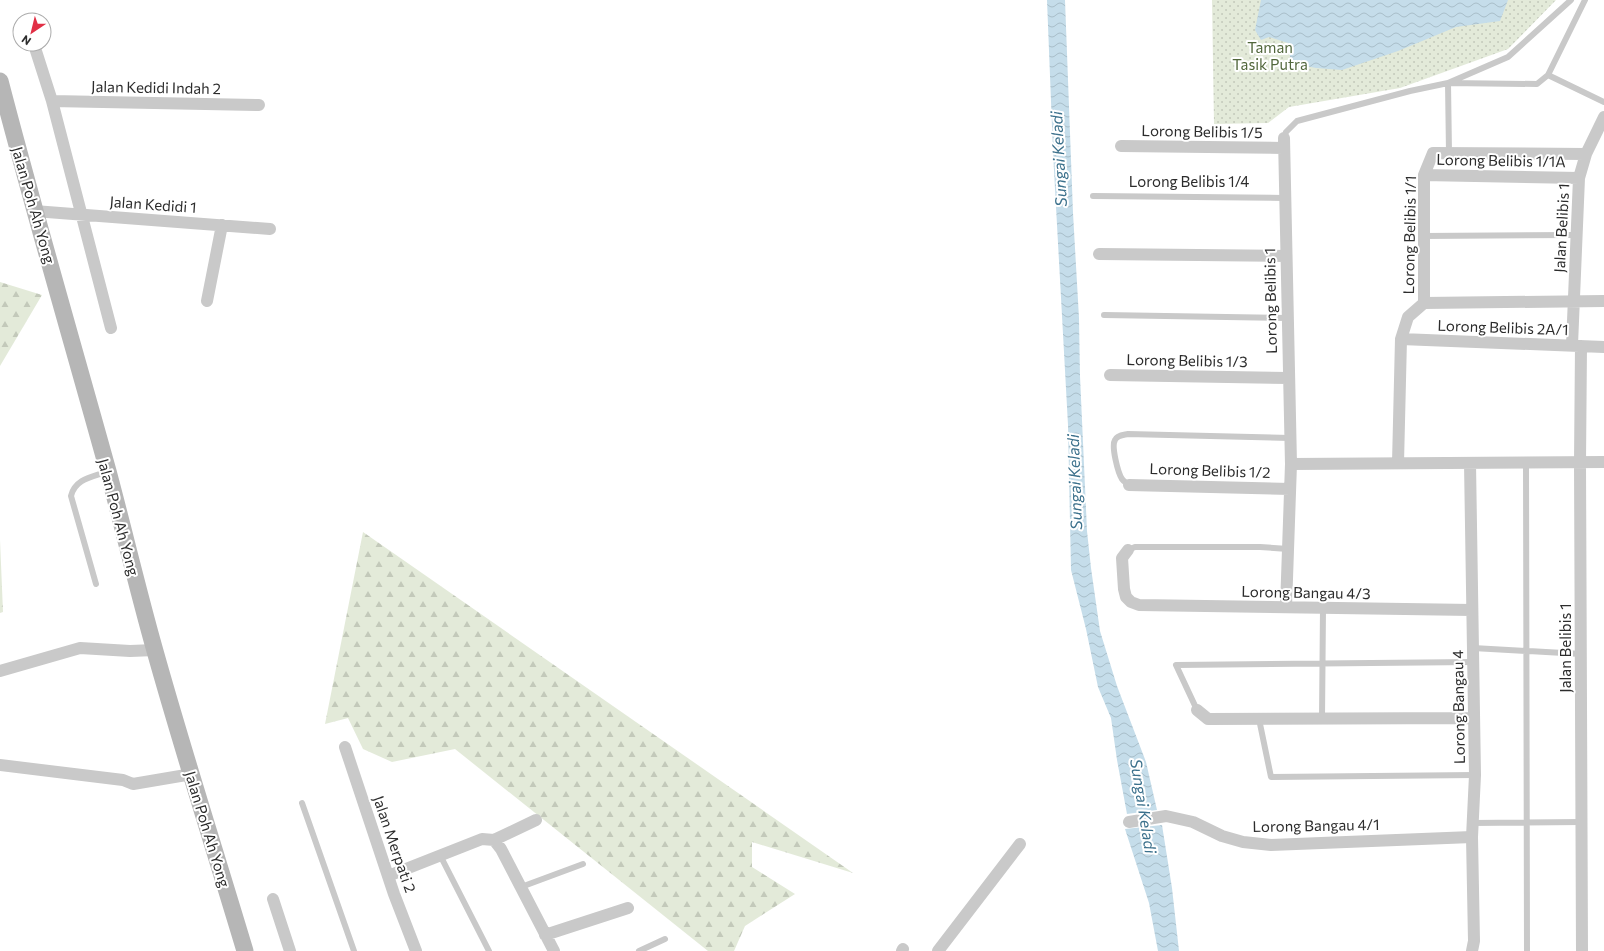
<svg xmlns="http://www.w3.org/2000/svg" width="1604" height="951" viewBox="0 0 1604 951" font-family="Commissioner,sans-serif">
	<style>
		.forest { fill: url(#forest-firs) }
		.park { fill: url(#park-dots) }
		.water { fill: url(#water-waves) }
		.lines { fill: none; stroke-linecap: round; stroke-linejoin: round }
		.lane { stroke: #c9c9c9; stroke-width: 6 }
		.street { stroke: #c9c9c9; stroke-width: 12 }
		.secondary { stroke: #b6b6b6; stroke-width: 17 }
		.labels { text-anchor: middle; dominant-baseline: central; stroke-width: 4; stroke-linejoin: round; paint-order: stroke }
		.park-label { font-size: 15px; fill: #51663b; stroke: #fff }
		.street-label { font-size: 15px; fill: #2c2c2c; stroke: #fff }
		.water-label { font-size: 16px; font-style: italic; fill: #3c718c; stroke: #fff }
	</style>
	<defs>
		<pattern id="forest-firs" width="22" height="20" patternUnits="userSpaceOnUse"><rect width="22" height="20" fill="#e3ead9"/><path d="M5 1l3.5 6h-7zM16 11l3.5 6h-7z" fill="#c3c9ba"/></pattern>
		<pattern id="park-dots" width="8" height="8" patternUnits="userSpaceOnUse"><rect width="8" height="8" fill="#e3ead9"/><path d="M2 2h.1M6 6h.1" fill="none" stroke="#c3c9ba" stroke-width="1.8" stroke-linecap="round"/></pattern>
		<pattern id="water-waves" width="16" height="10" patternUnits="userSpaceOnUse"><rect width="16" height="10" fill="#c5ddea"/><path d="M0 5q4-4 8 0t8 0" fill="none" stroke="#a9bec9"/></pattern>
	</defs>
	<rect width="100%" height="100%" fill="#fff"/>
	<!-- forest -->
	<path class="forest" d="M0,282L42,295L0,366Z
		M363,532L853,873L752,842V867L795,894L745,926L734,951H708L455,749L392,762L363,749L348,718L325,724Z
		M0,540L3,612L0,613Z"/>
	<!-- park -->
	<path class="park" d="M1212,0H1556L1508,49L1400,88L1289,107L1268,123L1214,124Z"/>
	<!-- water -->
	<path class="water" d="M1047,0H1065L1073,213L1079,318L1080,376L1087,531L1091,568L1100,631L1117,686L1146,762L1157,810L1127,814L1117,760L1111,718L1098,687L1086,629L1071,570L1068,425L1053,152Z
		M1261,0H1508L1500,21L1456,27L1398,51L1342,70L1316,68L1291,63L1288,43L1269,37L1261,40L1255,30Z
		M1162,825L1172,888L1179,951H1158L1149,903L1125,829Z"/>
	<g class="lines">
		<!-- lane -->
		<path class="lane" d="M1548,75L1604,102
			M1284,138L1286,132L1297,121L1410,91L1448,83L1508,57L1571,0
			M1449,153L1448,83L1537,84L1548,75L1585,0
			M1093,196L1284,198
			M1424,236L1576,235
			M1104,315L1287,318
			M1526,462L1527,951
			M1129,485C1127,483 1124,482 1122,479C1118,473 1111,446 1115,440C1117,435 1124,435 1128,434L1290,438
			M1128,550L1135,547H1260L1288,549
			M96,584L71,496C75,479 92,477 106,472
			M1473,648L1581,654
			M1197,710L1176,665L1473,662
			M1322,718L1323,608
			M1259,719L1271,777L1475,775
			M302,803L354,951
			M1473,823L1582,822
			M440,855L489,951
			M521,887L583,864
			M639,951L665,939"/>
		<!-- street -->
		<path class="street" d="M36,51L52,101L111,328
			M52,101L259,105
			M1284,138L1291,464L1286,607
			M1121,146L1283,148
			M1424,175L1579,178
			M34,211L270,229
			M1099,254L1285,256
			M207,301L222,225
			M1424,303L1604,301
			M1401,339L1604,347
			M1572,345L1579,178L1586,154L1604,117
			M1581,346L1580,462L1582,951
			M1110,375L1288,378
			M1398,463L1401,339L1408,317L1424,303V175L1433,153L1586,154
			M1470,463L1475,775L1472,837L1474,941L1472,951
			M1291,464L1604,462
			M1129,485L1290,489
			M1128,550L1122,558L1124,589L1126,597L1131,602L1139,605L1472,610
			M0,671L80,648L130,651L155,650
			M1197,710L1208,719L1474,718
			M345,747L394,894L416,951
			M0,765L123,780L133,784L192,774
			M1129,822L1166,816L1193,822L1222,836L1243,842L1271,845L1472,837
			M494,840L501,849L554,951
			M388,876L482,839L494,840L536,820
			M273,899L290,951
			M545,935L628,908
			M902,951L903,949
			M938,951L1020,844"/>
		<!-- secondary -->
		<path class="secondary" d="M0,81C34,212 72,341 108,471C124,531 138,591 155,651C183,751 215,851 245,951"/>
	</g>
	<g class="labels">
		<!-- park labels -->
		<g class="park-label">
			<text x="1270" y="47">Taman<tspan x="1270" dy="17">Tasik Putra</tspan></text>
		</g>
		<!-- street labels -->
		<g class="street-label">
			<text transform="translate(156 87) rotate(1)">Jalan Kedidi Indah 2</text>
			<text transform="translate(1202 131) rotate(1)">Lorong Belibis 1/5</text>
			<text transform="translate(1501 160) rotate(1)">Lorong Belibis 1/1A</text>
			<text x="1189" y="181">Lorong Belibis 1/4</text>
			<text transform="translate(153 204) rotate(4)">Jalan Kedidi 1</text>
			<text transform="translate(34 205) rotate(74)">Jalan Poh Ah Yong</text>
			<text transform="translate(1561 228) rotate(-87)">Jalan Belibis 1</text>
			<text transform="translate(1409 235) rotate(-89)">Lorong Belibis 1/1</text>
			<text transform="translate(1270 301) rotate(-91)">Lorong Belibis 1</text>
			<text transform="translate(1503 327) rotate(2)">Lorong Belibis 2A/1</text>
			<text transform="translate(1187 360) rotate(1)">Lorong Belibis 1/3</text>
			<text transform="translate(1210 470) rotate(2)">Lorong Belibis 1/2</text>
			<text transform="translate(119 517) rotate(75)">Jalan Poh Ah Yong</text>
			<text transform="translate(1306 592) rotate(1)">Lorong Bangau 4/3</text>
			<text transform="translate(1565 648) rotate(-90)">Jalan Belibis 1</text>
			<text transform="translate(1458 707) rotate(-91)">Lorong Bangau 4</text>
			<text transform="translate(1316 825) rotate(-1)">Lorong Bangau 4/1</text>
			<text transform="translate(208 829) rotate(73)">Jalan Poh Ah Yong</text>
			<text transform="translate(395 844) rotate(71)">Jalan Merpati 2</text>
		</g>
		<!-- water labels -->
		<g class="water-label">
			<text transform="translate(1058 159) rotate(-93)">Sungai Keladi</text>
			<text transform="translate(1074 482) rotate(-92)">Sungai Keladi</text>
			<text transform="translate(1144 806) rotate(81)">Sungai Keladi</text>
		</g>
	</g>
	<!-- north arrow -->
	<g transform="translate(32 32) rotate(215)"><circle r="19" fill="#ffffff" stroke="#ababab"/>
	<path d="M0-3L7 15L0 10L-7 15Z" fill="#e12f45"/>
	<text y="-6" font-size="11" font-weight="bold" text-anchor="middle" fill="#2c2c2c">N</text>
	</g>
</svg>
